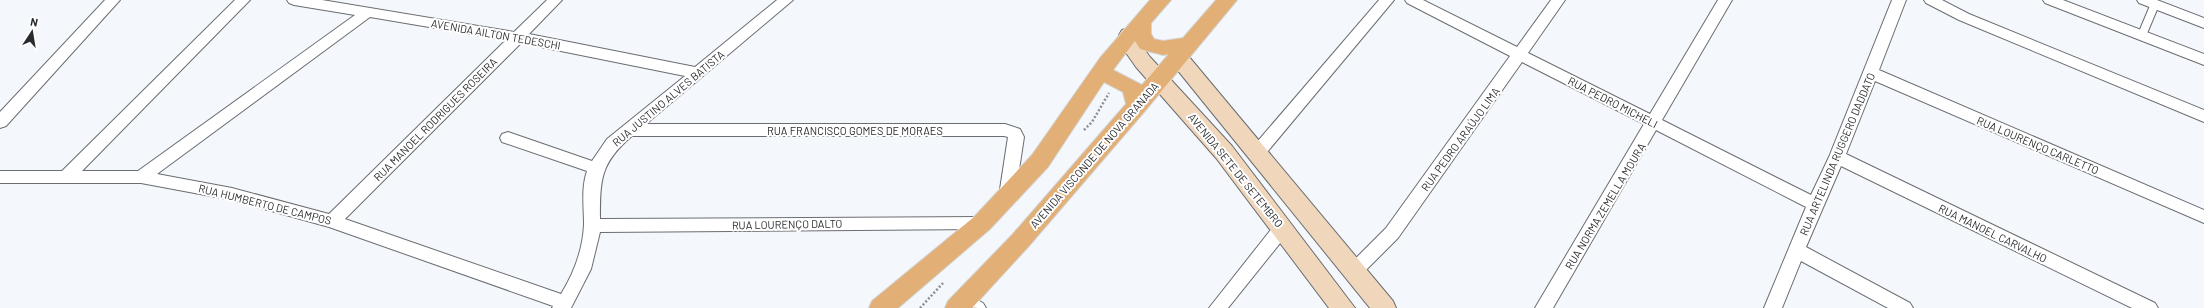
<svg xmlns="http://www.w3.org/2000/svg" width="2204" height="308" viewBox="0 0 2204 308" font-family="Barlow,sans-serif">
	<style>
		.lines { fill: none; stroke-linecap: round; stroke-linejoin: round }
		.service-casing { stroke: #6a6d71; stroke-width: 10 }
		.minor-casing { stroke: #6a6d71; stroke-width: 2 }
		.secondary-casing { stroke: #6a6d71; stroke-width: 2 }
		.primary-casing { stroke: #d4d5d5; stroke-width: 2 }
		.path { stroke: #8d8f93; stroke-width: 2.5; stroke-dasharray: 2 2; stroke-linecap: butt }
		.service { stroke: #fff; stroke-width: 8 }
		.minor { fill: #fff; fill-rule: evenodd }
		.secondary { fill: #f0d7bb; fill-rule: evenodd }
		.primary { fill: #e2af77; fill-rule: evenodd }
		.labels { text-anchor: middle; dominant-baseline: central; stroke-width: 4; stroke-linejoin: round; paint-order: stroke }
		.street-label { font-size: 11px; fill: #2a2b2d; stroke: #fff }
	</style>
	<rect width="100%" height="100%" fill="#f4f7fc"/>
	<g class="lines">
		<defs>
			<path id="service" d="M2142,35L2155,4"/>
			<path id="minor" d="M105,0H120L6,126L0,128V112Z
				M235,0H250L82,171H138L355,15L294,5L289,3L287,0H322L514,32L547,0H562L529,34L695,67L777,0H793L646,124H1005L1020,129L1024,137L1015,196L1013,200L1007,202L1001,200L999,196L1008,137L1004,136H632C600,163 600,180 600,219L982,217L988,218L990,223L988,228L982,229L600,232L591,269L571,308H552L553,306L329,227L232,200L141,183H0V171H62ZM370,17L506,40L329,214L232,188L157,174ZM521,43L685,76L607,139L592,161L508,132L502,134L500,138L502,142L587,171C581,188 584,207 584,224C583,249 574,273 561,294L345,219Z
				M1379,0H1394L1263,157L1257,159L1251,157L1249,153L1251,149Z
				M1405,0H1423L1517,47L1551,0H1565L1528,53L1650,114L1718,0H1732L1662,120L1811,195L1829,157L1892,0H1906L1879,70L2204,210V223L1875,81L1846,154L2155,303L2158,308H2132L1841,166L1806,247L1910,303L1913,308H1888L1801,261L1782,308H1764L1806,207L1656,130L1553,308H1535L1644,124L1522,62L1398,238L1360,276L1354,278L1348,276L1345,271L1348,266L1386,228L1510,56L1407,3Z
				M1924,0H1942L1969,14L2204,110V122L1959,20L1926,3Z
				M2043,0H2063L2204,54V65L2045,3Z
				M2137,0H2157L2204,18V28L2139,3Z
				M1283,220L1289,222L1291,227L1289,232L1228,308H1209L1277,222Z
				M965,293L983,303L986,308C975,308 962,308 956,300L959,295Z"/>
			<path id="secondary" d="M1129,28L1136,30L1142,46L1150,57L1232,146L1355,308H1329L1216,158L1136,67L1122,47L1119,35L1122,30Z
				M1178,50L1185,52L1393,301L1396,308H1370L1171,62L1168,57L1171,52Z"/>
			<path id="primary" d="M1150,0H1171L1151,23V34L1154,39L1163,41L1183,38L1216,0H1237L1144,112L1028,247L972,308H945L948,301L1012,235L1126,104L1123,92L1104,82L1048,167L990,229L898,308H869L872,301L974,217L1032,155L1100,58ZM1135,41L1140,49L1163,55L1169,54L1142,85L1113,70Z"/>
		</defs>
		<!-- service casing -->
		<use href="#service" class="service-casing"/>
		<!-- minor casing -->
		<use href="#minor" class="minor-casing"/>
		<!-- secondary casing -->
		<use href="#secondary" class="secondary-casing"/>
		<!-- primary casing -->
		<use href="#primary" class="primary-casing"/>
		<!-- path -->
		<path class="path" d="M1084,130L1092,122L1109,93
			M920,308L944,282"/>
		<!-- service -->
		<use href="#service" class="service"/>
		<!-- minor -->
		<use href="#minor" class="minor"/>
		<!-- secondary -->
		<use href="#secondary" class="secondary"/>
		<!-- primary -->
		<use href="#primary" class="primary"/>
	</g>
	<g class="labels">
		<!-- street labels -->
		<g class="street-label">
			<text transform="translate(496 34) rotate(10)">AVENIDA AILTON TEDESCHI</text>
			<text transform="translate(668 98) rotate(-40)">RUA JUSTINO ALVES BATISTA</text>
			<text transform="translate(1613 102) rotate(27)">RUA PEDRO MICHELI</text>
			<text transform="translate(435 119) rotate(-45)">RUA MANOEL RODRIGUES ROSEIRA</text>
			<text x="855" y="130">RUA FRANCISCO GOMES DE MORAES</text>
			<text transform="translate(1460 139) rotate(-54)">RUA PEDRO ARAÚJO LIMA</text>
			<text transform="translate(2038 145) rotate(23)">RUA LOURENÇO CARLETTO</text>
			<text transform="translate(1837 154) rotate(-67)">RUA ARTELINDA RUGGERO DADDATO</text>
			<text transform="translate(1094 155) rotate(-49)">AVENIDA VISCONDE DE NOVA GRANADA</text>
			<text transform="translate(1236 170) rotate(51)">AVENIDA SETE DE SETEMBRO</text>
			<text transform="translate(265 204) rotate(14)">RUA HUMBERTO DE CAMPOS</text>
			<text transform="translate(1605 206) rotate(-59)">RUA NORMA ZEMELLA MOURA</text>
			<text transform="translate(787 224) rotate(-1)">RUA LOURENÇO DALTO</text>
			<text transform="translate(1993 233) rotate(26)">RUA MANOEL CARVALHO</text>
		</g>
	</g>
	<!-- north arrow -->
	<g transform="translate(32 32) rotate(12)" stroke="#ffffff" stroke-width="3" paint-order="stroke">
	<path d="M0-3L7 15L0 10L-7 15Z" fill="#2a2b2d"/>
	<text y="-6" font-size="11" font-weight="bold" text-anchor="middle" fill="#2a2b2d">N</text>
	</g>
</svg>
